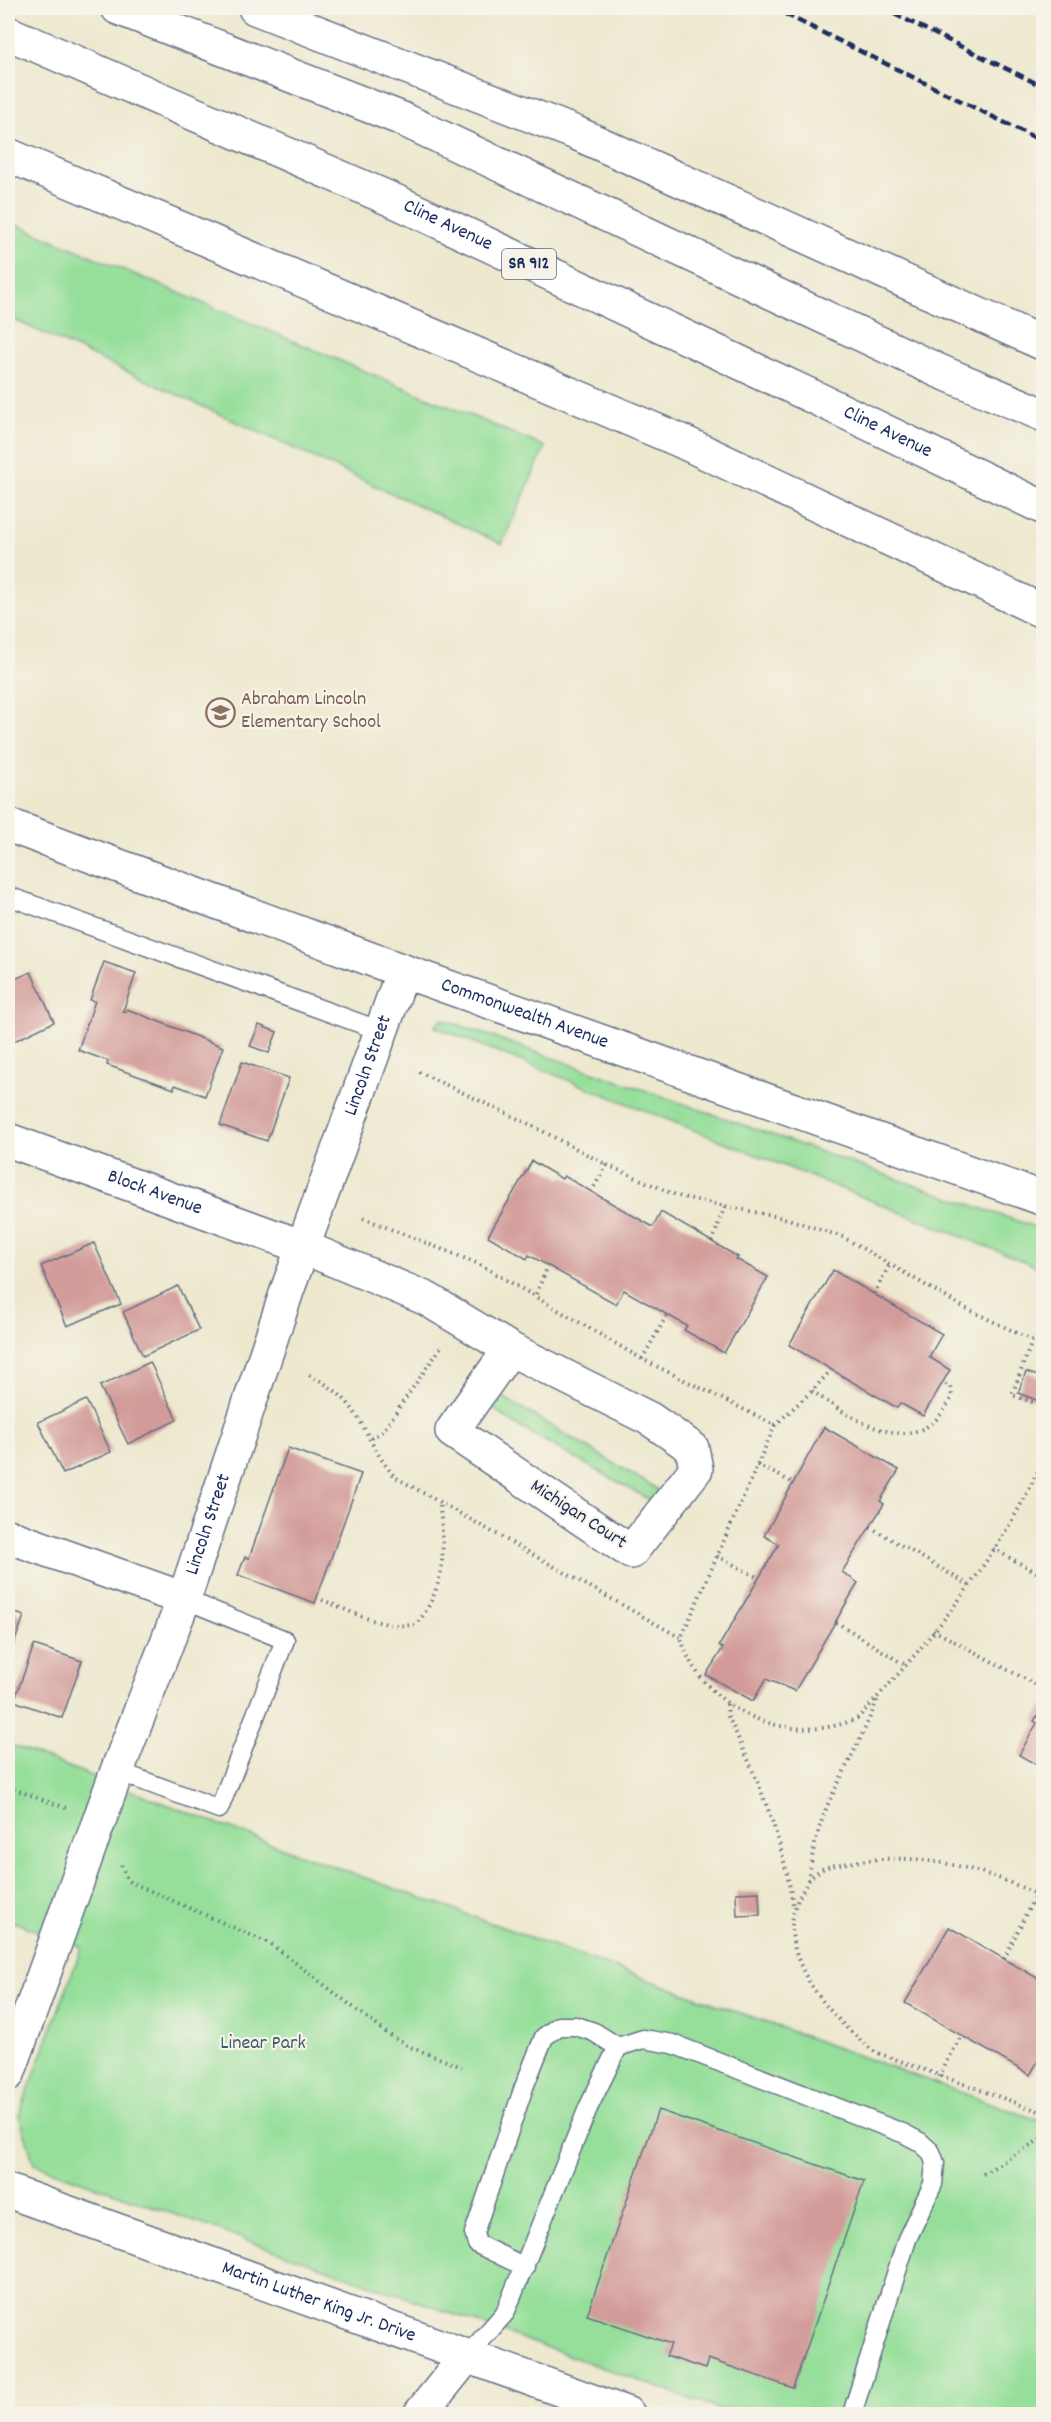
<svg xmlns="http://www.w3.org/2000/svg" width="1051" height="2422" viewBox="0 0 1051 2422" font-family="Dekko,sans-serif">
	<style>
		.green { fill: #95df9a; stroke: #58877c; stroke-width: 1.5 }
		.building { fill: #d29b99 }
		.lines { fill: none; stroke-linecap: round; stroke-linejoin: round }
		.service-casing { stroke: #647085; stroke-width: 21 }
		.minor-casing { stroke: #647085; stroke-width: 36 }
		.tertiary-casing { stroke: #647085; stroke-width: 36 }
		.secondary-casing { stroke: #647085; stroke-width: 36 }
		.motorway-casing { stroke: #647085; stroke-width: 36 }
		.path { stroke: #647085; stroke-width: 4; stroke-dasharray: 1.5 4.5; stroke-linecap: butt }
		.service { stroke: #fff; stroke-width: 18 }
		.minor { stroke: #fff; stroke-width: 33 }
		.tertiary { stroke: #fff; stroke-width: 33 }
		.secondary { stroke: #fff; stroke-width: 33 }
		.motorway { stroke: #fff; stroke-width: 33 }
		.rail { stroke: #1b2f5e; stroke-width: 4.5; stroke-dasharray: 9 4.5; stroke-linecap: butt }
		.labels { text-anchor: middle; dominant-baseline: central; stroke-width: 4.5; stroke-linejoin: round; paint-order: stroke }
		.shield { fill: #f7f3e8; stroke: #5d6a87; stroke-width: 1.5 }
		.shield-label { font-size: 18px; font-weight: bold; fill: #1b2f5e }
		.street-label { font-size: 20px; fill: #1b2f5e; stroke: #f7f3e8 }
		.education-label { font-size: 20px; fill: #785e54; stroke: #f7f3e8; text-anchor: start }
		.park-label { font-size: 20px; fill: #3a5b6d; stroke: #f7f3e8 }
	</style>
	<rect width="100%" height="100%" fill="#f7f3e8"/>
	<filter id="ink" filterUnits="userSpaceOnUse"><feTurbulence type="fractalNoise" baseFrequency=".0167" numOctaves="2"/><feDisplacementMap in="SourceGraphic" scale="12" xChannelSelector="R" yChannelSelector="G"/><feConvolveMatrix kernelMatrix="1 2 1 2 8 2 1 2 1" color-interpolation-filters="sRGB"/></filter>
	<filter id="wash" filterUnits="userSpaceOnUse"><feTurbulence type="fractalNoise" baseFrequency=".008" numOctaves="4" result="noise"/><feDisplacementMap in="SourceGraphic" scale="24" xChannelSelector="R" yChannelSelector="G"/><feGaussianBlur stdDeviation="1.35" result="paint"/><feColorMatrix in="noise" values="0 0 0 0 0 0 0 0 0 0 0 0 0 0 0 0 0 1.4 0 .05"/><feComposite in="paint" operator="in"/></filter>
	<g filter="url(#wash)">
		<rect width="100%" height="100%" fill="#ede8ce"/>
		<!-- green -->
		<path class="green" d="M8,221L545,447L502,544L8,317Z
			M442,1019L1043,1230V1269L435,1027Z
			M492,1393L498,1394L662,1492L656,1501L648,1499L516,1425L487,1404Z
			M8,1744L274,1845L1043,2122V2414H732L34,2164L19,2115L82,1947L8,1920Z"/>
		<g id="blocks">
			<!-- building -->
			<path class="building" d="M104,962L136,973L123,1011L126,1012L127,1009L223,1047L205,1096L175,1085L174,1089L107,1065L108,1061L78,1050L95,1001L90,1000Z
				M31,972L54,1022L8,1044V982Z
				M259,1025L277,1032L269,1053L250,1046Z
				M242,1062L289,1078L267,1141L220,1125Z
				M532,1161L562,1179L564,1176L653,1227L661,1212L738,1257L736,1259L768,1277L724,1353L684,1330L687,1326L624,1290L616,1304L529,1255L527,1259L488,1236Z
				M94,1243L121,1304L67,1326L41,1266Z
				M833,1270L942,1334L929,1357L950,1370L923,1416L900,1403L897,1408L789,1345Z
				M178,1286L199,1330L143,1356L123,1312Z
				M150,1362L177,1420L128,1444L100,1386Z
				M1026,1372L1044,1378V1390L1039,1401L1018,1393Z
				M86,1400L111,1452L63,1474L38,1422Z
				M824,1427L899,1470L880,1501L884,1504L842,1572L858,1583L795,1691L766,1679L753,1701L706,1675L723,1648L719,1646L779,1544L764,1536Z
				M288,1448L361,1474L315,1603L238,1575L245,1557L249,1558Z
				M8,1610L24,1616L8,1660Z
				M34,1645L82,1661L62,1718L14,1701Z
				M1044,1704V1769L1019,1755L1037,1723L1034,1721Z
				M759,1892L760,1915L737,1916L736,1893Z
				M949,1927L1044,1982V2064L1038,2061L1030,2075L905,2003Z
				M658,2110L864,2181L793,2388L708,2359L705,2369L666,2356L671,2344L587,2315Z"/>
		</g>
	</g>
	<g filter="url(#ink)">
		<use href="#blocks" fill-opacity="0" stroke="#647085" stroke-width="1.5"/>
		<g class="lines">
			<defs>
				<path id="service" d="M8,896L381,1031
					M117,1771L219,1809L285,1640L184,1599
					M525,2267L477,2244L474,2233L524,2087L544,2037L559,2026H576L594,2032L618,2047
					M466,2357L505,2313L588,2108L618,2047L643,2039L673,2044L905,2134L920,2142L931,2152L935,2163L933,2184L907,2239L852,2414"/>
				<g id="minor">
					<path id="s1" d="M8,825L403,971L1044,1199"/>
					<path id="s2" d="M8,1140L303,1247L427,1299L510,1349L650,1419L692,1448L696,1469L631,1552L452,1431L510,1349"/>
					<path d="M8,1536L184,1599"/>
					<path id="s3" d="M8,2074L117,1771L184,1599L288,1288L403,971"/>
				</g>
				<path id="tertiary" d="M420,2414L466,2357"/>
				<g id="secondary">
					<path id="s4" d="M8,2191L628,2414"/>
				</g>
				<g id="motorway">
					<path d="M118,8L400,118L939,371L1044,415"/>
					<path d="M255,8L576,133L1044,344"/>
					<path id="s5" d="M8,33L397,202L822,401L1044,508"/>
					<path d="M8,155L681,441L1044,612"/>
				</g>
			</defs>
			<!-- service casing -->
			<use href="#service" class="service-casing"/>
			<!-- minor casing -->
			<use href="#minor" class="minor-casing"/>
			<!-- tertiary casing -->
			<use href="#tertiary" class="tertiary-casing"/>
			<!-- secondary casing -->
			<use href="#secondary" class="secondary-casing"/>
			<!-- motorway casing -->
			<use href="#motorway" class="motorway-casing"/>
			<!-- path -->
			<path class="path" d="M419,1072L529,1124L607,1165L678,1196L788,1219L843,1237L963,1307L1044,1346
				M591,1192L607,1165
				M363,1218L479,1264L642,1359L775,1425L681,1638C701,1710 790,1749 858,1718C929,1643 1003,1553 1044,1457
				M712,1242L725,1206
				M536,1294L548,1266
				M874,1294L890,1264
				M1032,1341L1012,1395L1044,1406
				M642,1359L667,1315
				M309,1375C366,1402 359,1436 395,1477L681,1638
				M812,1391C856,1422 920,1465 952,1396L950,1387L942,1382
				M775,1425L812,1391L831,1370
				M371,1438L383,1431L441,1347
				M757,1465L794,1483
				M870,1527L969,1585
				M993,1549L1044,1576
				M717,1556L759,1578
				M322,1600C351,1611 385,1631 417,1624C447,1584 445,1549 439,1502
				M836,1622L905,1665
				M933,1630L1044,1689
				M727,1704L728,1716C759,1782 781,1833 793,1905
				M8,1787L66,1808
				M121,1865L128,1881L271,1944L388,2034L410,2047L462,2067
				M808,1880C812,1855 818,1827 828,1804C845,1768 864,1734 878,1698
				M1044,1898C985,1868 919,1851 854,1862C842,1864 825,1865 815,1874C809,1878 805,1886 802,1892C767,1950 832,2020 875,2052L1044,2113
				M1004,1959L1036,1894
				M939,2077L961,2036
				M983,2174L1044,2137"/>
			<!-- service -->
			<use href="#service" class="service"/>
			<!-- minor -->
			<use href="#minor" class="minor"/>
			<!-- tertiary -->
			<use href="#tertiary" class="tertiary"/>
			<!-- secondary -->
			<use href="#secondary" class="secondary"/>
			<!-- motorway -->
			<use href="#motorway" class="motorway"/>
			<!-- rail -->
			<path class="rail" d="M773,8L1044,142
				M882,8L1044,87"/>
		</g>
	</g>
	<!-- icons -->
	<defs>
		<symbol id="school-ring" viewBox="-11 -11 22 22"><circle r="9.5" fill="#f7f3e8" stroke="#8d6e63" stroke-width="1.5"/><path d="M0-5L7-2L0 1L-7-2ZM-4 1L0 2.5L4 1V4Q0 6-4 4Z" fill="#8d6e63"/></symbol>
	</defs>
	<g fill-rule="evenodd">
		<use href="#school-ring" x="204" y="696" width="33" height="33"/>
	</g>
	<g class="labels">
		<!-- shield labels -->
		<rect class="shield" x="502" y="249" width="54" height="30" rx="4.5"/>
		<g class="shield-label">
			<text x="529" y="264">SR 912</text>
		</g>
		<!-- street labels -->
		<g class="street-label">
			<text stroke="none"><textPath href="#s5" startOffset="480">Cline Avenue</textPath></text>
			<text stroke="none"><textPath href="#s5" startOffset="966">Cline Avenue</textPath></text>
			<text stroke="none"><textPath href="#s1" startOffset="550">Commonwealth Avenue</textPath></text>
			<text stroke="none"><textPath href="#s3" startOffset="1071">Lincoln Street</textPath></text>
			<text stroke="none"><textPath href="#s2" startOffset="156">Block Avenue</textPath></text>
			<text transform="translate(578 1515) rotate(33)">Michigan Court</text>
			<text stroke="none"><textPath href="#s3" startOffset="585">Lincoln Street</textPath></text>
			<text stroke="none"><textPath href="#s4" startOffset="330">Martin Luther King Jr. Drive</textPath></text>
		</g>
		<!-- education labels -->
		<g class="education-label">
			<text x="241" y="700">Abraham Lincoln<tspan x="241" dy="23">Elementary School</tspan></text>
		</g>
		<!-- park labels -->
		<g class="park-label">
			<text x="263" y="2044">Linear Park</text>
		</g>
	</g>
	<!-- margin -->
	<rect width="1051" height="2422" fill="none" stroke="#f7f3e8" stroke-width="30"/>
</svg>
